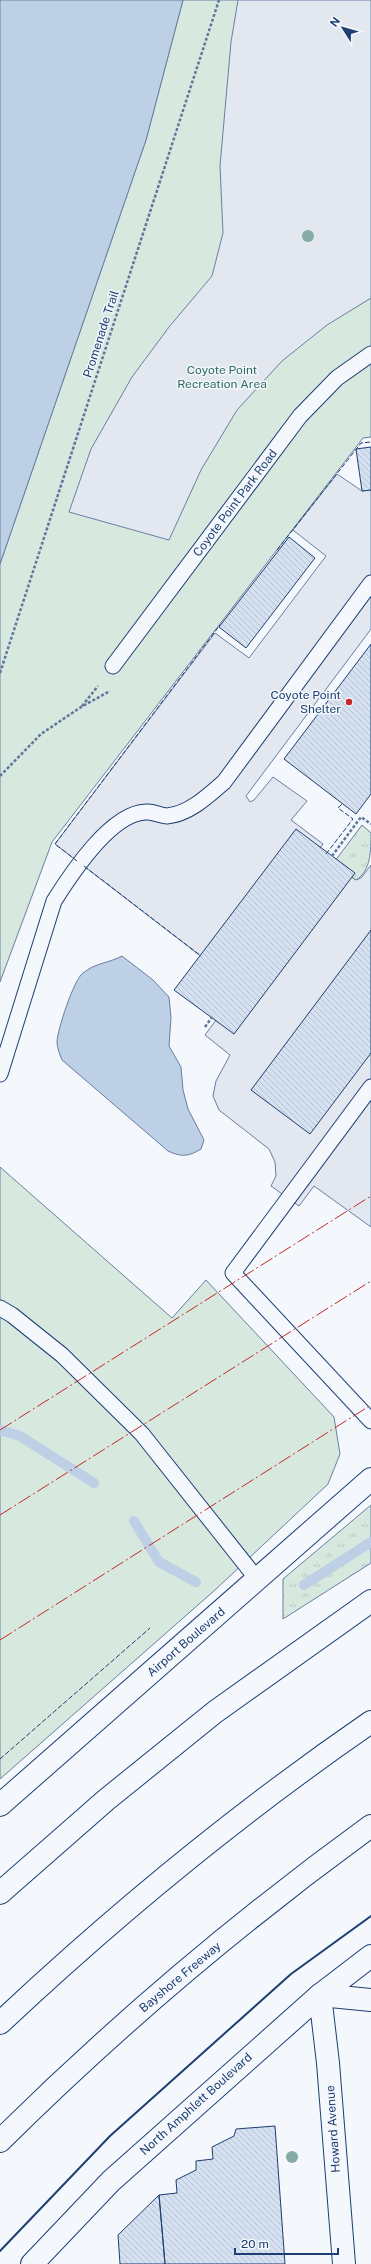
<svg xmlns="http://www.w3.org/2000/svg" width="371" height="2264" viewBox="0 0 371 2264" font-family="'Public Sans',sans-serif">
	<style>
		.grass { fill: url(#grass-tufts); stroke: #687fa3 }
		.green { fill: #d7e8df; stroke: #687fa3 }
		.parking { fill: #e3e8f0; stroke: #687fa3 }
		.water { fill: #bed0e5; stroke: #687fa3 }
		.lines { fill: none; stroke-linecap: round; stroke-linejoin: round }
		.stream { stroke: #bed0e5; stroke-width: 10 }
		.building { fill: url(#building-back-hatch); stroke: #1d3f73 }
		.service-casing { stroke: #1d3f73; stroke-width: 17 }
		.minor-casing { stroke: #1d3f73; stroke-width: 24 }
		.tertiary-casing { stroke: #1d3f73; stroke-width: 24 }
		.secondary-casing { stroke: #1d3f73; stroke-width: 24 }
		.motorway-casing { stroke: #1d3f73; stroke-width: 24 }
		.path { stroke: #5e769c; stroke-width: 2.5; stroke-dasharray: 3 2; stroke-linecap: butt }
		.service { stroke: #f4f7fb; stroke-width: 15 }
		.minor { stroke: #f4f7fb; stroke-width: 22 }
		.tertiary { stroke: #f4f7fb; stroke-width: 22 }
		.secondary { stroke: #f4f7fb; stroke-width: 22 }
		.motorway { stroke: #f4f7fb; stroke-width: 22 }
		.fence { stroke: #1d3f73; stroke-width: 1; stroke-dasharray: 5 2; stroke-linecap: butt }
		.wall { stroke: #1d3f73; stroke-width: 2 }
		.power { stroke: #c62828; stroke-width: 1; stroke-dasharray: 14 3 2 3; stroke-linecap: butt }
		.tree { fill: #86aba6 }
		.poi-dot { fill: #c62828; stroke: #f4f7fb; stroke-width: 1.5 }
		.labels { text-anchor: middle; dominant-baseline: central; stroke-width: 3; stroke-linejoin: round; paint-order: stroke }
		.street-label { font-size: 12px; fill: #1d3f73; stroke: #f4f7fb }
		.park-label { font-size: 12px; fill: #2c6c60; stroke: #f4f7fb }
		.poi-label { font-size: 12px; fill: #1d3f73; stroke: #f4f7fb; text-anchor: end }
	</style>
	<defs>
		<pattern id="grass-tufts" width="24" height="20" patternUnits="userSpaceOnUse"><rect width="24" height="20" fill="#d7e8df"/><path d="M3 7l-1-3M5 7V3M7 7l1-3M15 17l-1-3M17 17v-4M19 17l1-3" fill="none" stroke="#b8c8c3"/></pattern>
		<pattern id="building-back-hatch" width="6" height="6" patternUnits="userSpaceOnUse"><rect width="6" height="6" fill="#d5e0f0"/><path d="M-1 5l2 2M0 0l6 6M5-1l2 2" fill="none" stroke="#b6c1d1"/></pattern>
	</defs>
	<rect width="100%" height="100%" fill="#f4f7fb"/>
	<!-- grass -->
	<path class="grass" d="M362,825L371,833C371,850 371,871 356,880L332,865Z
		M371,1505V1563L283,1619V1579Z"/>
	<!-- green -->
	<path class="green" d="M183,0H371V437L363,438L52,842L0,982V564L146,140Z
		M0,1167L172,1318L206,1280L334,1417L340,1454L328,1484L215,1590L0,1779Z"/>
	<!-- parking -->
	<path class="parking" d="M238,0H371V298L327,325L282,361L237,410L201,470L169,540L69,512L91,449L132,377L169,327L212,276L223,233L220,166L231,42Z
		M337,474L362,491L371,490V629L246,796L250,802L254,800L273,777L307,801L291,820L323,844L224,974L55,844L215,633L249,658L326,556L293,530Z
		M332,865L356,880L361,878L371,865V1227L314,1186L299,1206L271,1186L276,1176L275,1162L269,1149L219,1110L213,1096L216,1081L230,1055L205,1035Z"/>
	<!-- water -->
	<path class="water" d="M0,0H183L146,140L0,564Z
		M122,956L153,980L169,997L171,1018L169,1046L181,1067L183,1090L188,1109L204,1140L201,1149C188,1157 181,1157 168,1151L62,1060C60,1055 57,1048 57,1042C57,1031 74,979 83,973C95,963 109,963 122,956Z"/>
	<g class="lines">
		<!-- stream -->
		<path class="stream" d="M0,1430L20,1436L94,1483
			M134,1521L159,1562L196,1582
			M304,1585L371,1542"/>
	</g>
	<!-- building -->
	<path class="building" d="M371,447V490L362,491L356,449Z
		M289,537L315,558L246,648L219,627Z
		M371,644V794L356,814L284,759Z
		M296,829L355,873L234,1034L174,990Z
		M371,930V1053L310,1134L251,1090Z
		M275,2126L285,2264H165L159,2195L177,2193L176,2180L196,2170V2161L213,2159L212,2147L234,2136L236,2129Z
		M159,2195L165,2264H120L118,2235Z"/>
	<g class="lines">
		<defs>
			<path id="service" d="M113,666L300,416L337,378L371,354
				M0,1074L54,901C71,874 111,813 146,812C153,811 160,816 167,816C189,814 208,796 224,782L371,583
				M371,1087L233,1273L371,1421
				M0,1308L12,1315L62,1355L142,1434L257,1579"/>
			<path id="minor" d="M320,1995L371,2000"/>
			<path id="tertiary" d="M320,1995L328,2063L344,2264
				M32,2264L111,2181L320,1995L371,1956"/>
			<path id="secondary" d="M0,1805L371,1479"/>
			<path id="motorway" d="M0,1893L106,1800L215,1712L371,1601
				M0,2023C116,1914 240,1812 371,1722
				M0,2141C115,2027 240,1921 371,1826"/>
		</defs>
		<!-- service casing -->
		<use href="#service" class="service-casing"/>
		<!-- minor casing -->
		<use href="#minor" class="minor-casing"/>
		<!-- tertiary casing -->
		<use href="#tertiary" class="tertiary-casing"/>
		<!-- secondary casing -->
		<use href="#secondary" class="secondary-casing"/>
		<!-- motorway casing -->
		<use href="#motorway" class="motorway-casing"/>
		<!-- path -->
		<path class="path" d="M0,673L219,0
			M82,706L98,686
			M0,776L41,734L81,707L110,691
			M332,856L361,817L371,824
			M205,1027L212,1017"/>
		<!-- service -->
		<use href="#service" class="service"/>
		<!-- minor -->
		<use href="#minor" class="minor"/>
		<!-- tertiary -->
		<use href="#tertiary" class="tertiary"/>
		<!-- secondary -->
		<use href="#secondary" class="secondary"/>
		<!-- motorway -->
		<use href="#motorway" class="motorway"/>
		<!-- fence -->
		<path class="fence" d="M277,550L361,443L371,442
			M326,854L353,819L338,808L342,804
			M77,861L55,844L220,625
			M84,866L201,956
			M0,1759L150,1628"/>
		<!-- wall -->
		<path class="wall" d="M0,2251L110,2136L291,1974L371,1916"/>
		<!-- power -->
		<path class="power" d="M0,1430L371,1196
			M0,1515L371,1281
			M0,1640L371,1405"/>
	</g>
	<!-- trees -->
	<g class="tree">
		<circle cx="308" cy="236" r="6"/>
		<circle cx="292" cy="2157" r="6"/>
	</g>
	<!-- markers -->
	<circle class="poi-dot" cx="349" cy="702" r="4"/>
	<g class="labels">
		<!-- street labels -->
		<g class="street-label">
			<text transform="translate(101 334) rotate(-72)">Promenade Trail</text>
			<text transform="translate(235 503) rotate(-53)">Coyote Point Park Road</text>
			<text transform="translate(186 1642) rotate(-41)">Airport Boulevard</text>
			<text transform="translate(180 1977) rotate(-40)">Bayshore Freeway</text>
			<text transform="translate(196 2104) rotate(-42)">North Amphlett Boulevard</text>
			<text transform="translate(333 2129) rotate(-94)">Howard Avenue</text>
		</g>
		<!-- park labels -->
		<g class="park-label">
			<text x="222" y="370">Coyote Point<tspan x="222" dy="14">Recreation Area</tspan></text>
		</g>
		<!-- poi labels -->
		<g class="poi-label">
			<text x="341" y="695">Coyote Point<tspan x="341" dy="14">Shelter</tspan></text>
		</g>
	</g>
	<!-- north arrow -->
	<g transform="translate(343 28) rotate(307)" stroke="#f4f7fb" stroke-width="3" paint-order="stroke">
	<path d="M0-3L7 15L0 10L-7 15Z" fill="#1d3f73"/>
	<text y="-6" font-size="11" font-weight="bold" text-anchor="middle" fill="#1d3f73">N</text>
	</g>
	<!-- scale -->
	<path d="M235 2248v6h103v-6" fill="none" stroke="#1d3f73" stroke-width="2"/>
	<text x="241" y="2248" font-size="12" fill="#1d3f73" stroke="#f4f7fb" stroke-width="3" paint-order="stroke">20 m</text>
</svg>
